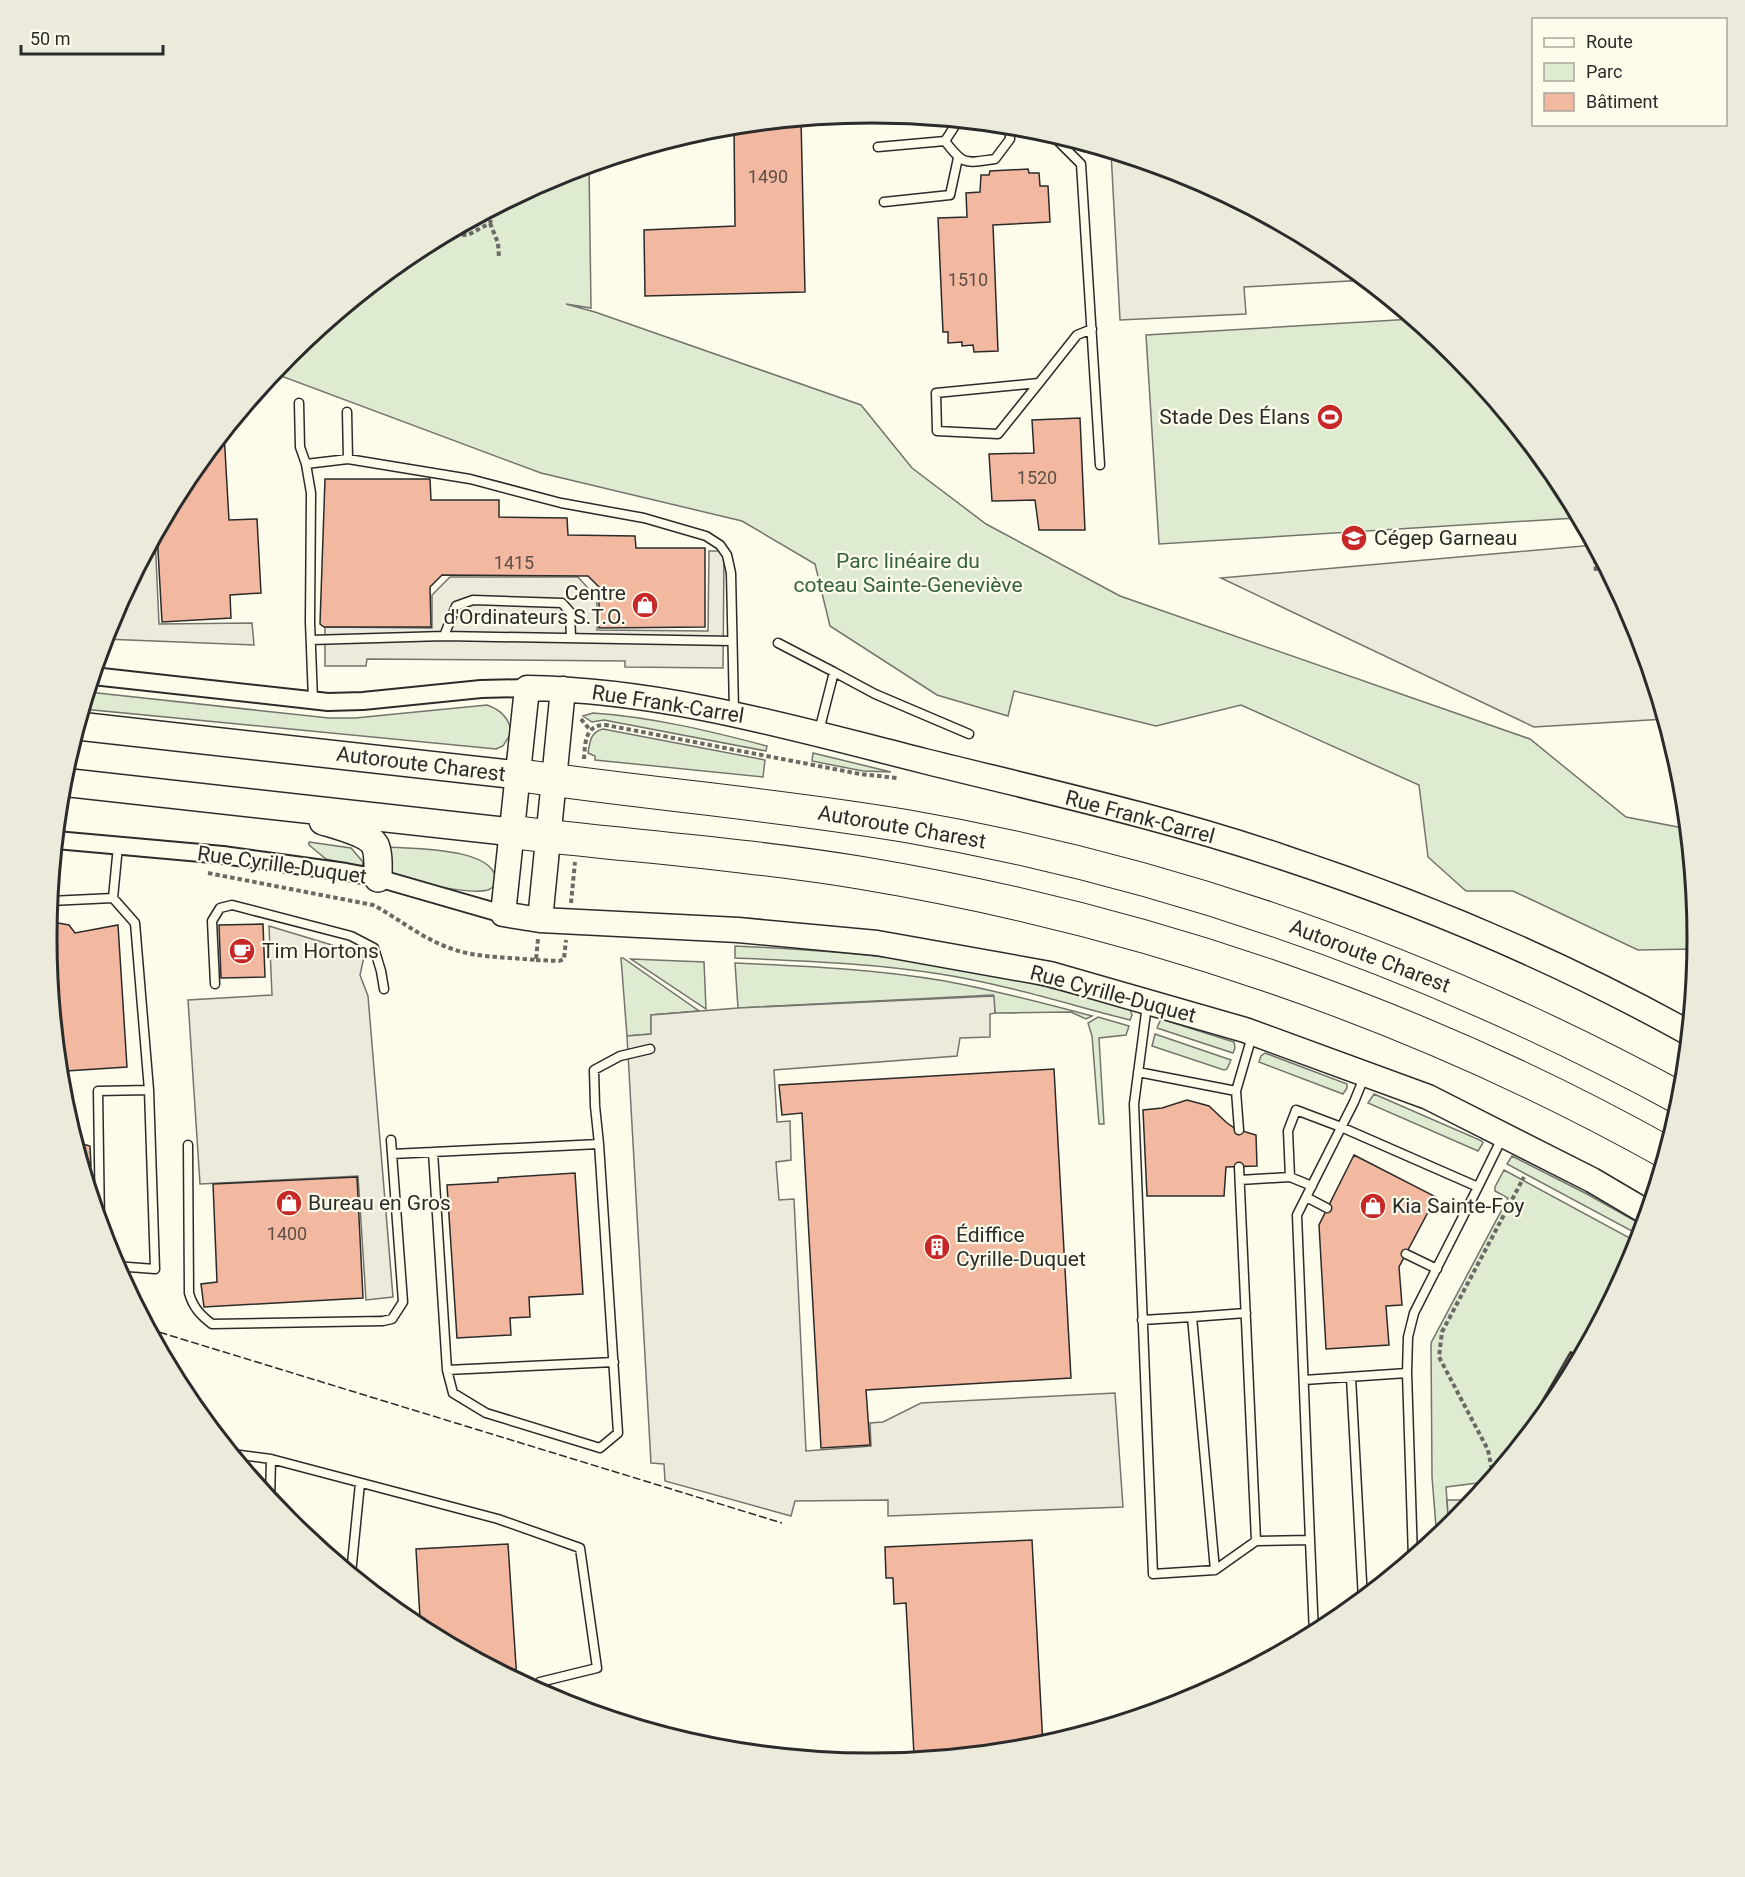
<svg xmlns="http://www.w3.org/2000/svg" width="1745" height="1877" viewBox="0 0 1745 1877" font-family="Roboto,sans-serif">
	<style>
		.green { fill: #deebd1; stroke: #74746e; stroke-width: 1.5 }
		.parking { fill: #eceadb; stroke: #74746e; stroke-width: 1.5 }
		.building { fill: #f2b8a0; stroke: #2b2b2b; stroke-width: 1.5 }
		.lines { fill: none; stroke-linecap: round; stroke-linejoin: round }
		.lane-casing { stroke: #2b2b2b; stroke-width: 11 }
		.street-casing { stroke: #2b2b2b; stroke-width: 20 }
		.secondary-casing { stroke: #2b2b2b; stroke-width: 27 }
		.primary-casing { stroke: #2b2b2b; stroke-width: 30 }
		.highway-casing { stroke: #2b2b2b; stroke-width: 34 }
		.path { stroke: #6a6964; stroke-width: 4; stroke-dasharray: 4.5 3; stroke-linecap: butt }
		.lane { stroke: #fdfbea; stroke-width: 8 }
		.street { stroke: #fdfbea; stroke-width: 16 }
		.secondary { stroke: #fdfbea; stroke-width: 24 }
		.primary { stroke: #fdfbea; stroke-width: 27 }
		.highway { stroke: #fdfbea; stroke-width: 32 }
		.fence { stroke: #2b2b2b; stroke-width: 1.5; stroke-dasharray: 8 3; stroke-linecap: butt }
		.labels { text-anchor: middle; dominant-baseline: central; stroke-width: 4.5; stroke-linejoin: round; paint-order: stroke }
		.number-label { font-size: 18px; fill: #5d4e48 }
		.poi-label { font-size: 21px; fill: #2b2b2b; stroke: #fdfbea; text-anchor: start }
		.park-label { font-size: 21px; fill: #34623c; stroke: #fdfbea }
		.street-label { font-size: 21px; fill: #2b2b2b; stroke: #fdfbea }
		.rim { fill: none; stroke: #2b2b2b; stroke-width: 3 }
	</style>
	<rect width="100%" height="100%" fill="#fdfbea"/>
	<!-- green -->
	<path class="green" d="M589,166L591,308L566,304L595,312L861,405L912,468L986,524L1120,596L1530,739L1626,817L1688,829L1698,939L1697,954L1693,949L1638,950L1513,891H1466L1428,857L1419,785L1241,705L1156,726L1014,691L1008,716L937,695L830,626L815,564L742,521L541,473L273,373L289,354L414,252L557,175Z
		M1413,319L1457,355L1559,480L1575,509L1576,518L1159,544L1146,335Z
		M88,692L329,718H355L487,705C501,710 510,718 511,733L503,746L496,749L83,709Z
		M593,713C652,717 710,731 767,746L766,751L604,720L592,722L583,716Z
		M603,729L765,760L763,777L595,760V756L588,753C590,742 590,732 603,729Z
		M813,753L891,772L863,771L812,761Z
		M309,842L351,848L363,862L362,867L326,859L309,845Z
		M389,847C414,849 500,847 496,884C493,887 491,889 488,890C469,895 413,882 394,876L391,869Z
		M735,946C805,949 875,954 944,965C1007,975 1069,993 1130,1009L1132,1015L1130,1020C1067,1004 1004,984 940,974C872,963 804,961 735,958Z
		M621,958H623L699,1011L651,1015V1034L627,1036Z
		M631,959L704,962L706,1009Z
		M735,963C805,966 876,969 945,981C994,990 1043,1003 1092,1016L1086,1019L1071,1012L995,1013L993,995L738,1008Z
		M1098,1017L1129,1026L1126,1035L1099,1038L1104,1124H1099L1092,1036L1088,1023Z
		M1161,1019L1234,1042L1235,1048L1233,1053L1157,1028Z
		M1155,1034L1231,1060L1227,1069L1224,1070L1152,1046Z
		M1265,1053L1347,1084V1088L1343,1094L1259,1062L1261,1056Z
		M1374,1094L1482,1141L1483,1143L1478,1151L1368,1103Z
		M1512,1156L1587,1194L1644,1226L1641,1236L1507,1164Z
		M1504,1170L1639,1243L1635,1255L1581,1358L1570,1352L1509,1458L1489,1484L1486,1482L1446,1487L1449,1529L1437,1539L1432,1477L1431,1343L1508,1198L1495,1191V1187Z"/>
	<!-- parking -->
	<path class="parking" d="M1111,152L1189,176L1332,252L1366,280L1244,287L1246,314L1120,320Z
		M155,536L159,624L252,623L254,645L104,639L110,622Z
		M1594,545L1636,623L1665,719L1534,727L1221,578Z
		M709,551H724L723,668L625,667V661L367,659L366,666H325V627L432,628V595L450,577H578L597,598V630L708,631Z
		M269,926L355,952L364,957L360,975L368,996L393,1297L366,1300L358,1176L200,1184L188,1000L272,995Z
		M994,996L995,1013L990,1014V1037L960,1038L957,1056L774,1070L777,1122L790,1121L791,1160L776,1162L779,1200L794,1199L806,1451L871,1446L870,1423L883,1422L921,1403L1115,1393L1123,1507L888,1516V1500L795,1501L791,1516L665,1481L664,1464L651,1463L627,1036L651,1034V1015L738,1008Z
		M1447,1500H1475L1449,1529Z"/>
	<!-- building -->
	<path class="building" d="M801,120L805,292L645,296L644,230L735,226L734,126Z
		M1028,169L1029,173H1039L1040,186H1048L1050,222L993,225L998,351L974,352L973,345L962,346V342L948,343V332H943L938,218L967,217L966,193L980,192L981,175H989L990,171Z
		M1080,418L1085,530H1039L1035,500L992,501L989,454L1034,453L1032,420Z
		M224,433L229,520L257,519L261,593L230,595L231,618L162,622L157,533L186,479Z
		M325,479H430L431,500H499V517L567,518L568,535L635,536L636,548H705V627L599,628V587L588,576L442,575L430,587L431,627H324L320,624Z
		M58,923L69,925L75,933L118,925L127,1067L66,1071L68,1117L62,1099L47,938V931H50Z
		M263,924L265,977L221,978L219,925Z
		M1054,1069L1071,1378L866,1390L870,1445L821,1448L802,1113L782,1115L779,1085Z
		M1187,1100L1209,1106L1227,1123L1236,1129L1256,1135L1257,1166L1226,1167L1224,1196H1147L1143,1110L1162,1108Z
		M71,1127H75L76,1142L90,1146L91,1166L83,1167Z
		M1354,1155L1436,1197L1399,1267L1402,1305L1386,1306L1389,1345L1326,1349L1319,1225Z
		M575,1173L583,1294L529,1297L530,1317L510,1318L511,1335L457,1338L447,1185L498,1182V1178Z
		M357,1177L363,1298L204,1307L201,1284L217,1282L213,1184Z
		M1571,1352L1581,1358L1559,1398L1509,1458Z
		M1032,1540L1043,1746L1027,1749L914,1755L906,1603L894,1604L893,1578H886L885,1547Z
		M508,1544L517,1681L413,1625L406,1619L420,1618L416,1549Z"/>
	<g class="lines">
		<defs>
			<path id="lane" d="M958,121L945,141C964,166 965,163 995,159L1010,139L1009,126
				M1051,134L1081,164L1100,465
				M878,147L945,141
				M884,202L950,195L958,158
				M1039,383L998,434L937,431L936,393Z
				M1039,383L1077,335L1092,329
				M299,403L300,447L306,464
				M347,412L348,459
				M444,636L456,606L473,600L562,603L570,612L571,638
				M311,640L444,636L732,641
				M778,643L834,672L819,731
				M834,672L875,694L969,734
				M313,700L310,622L311,493L306,464L348,459L470,479L561,503L644,518L706,536L720,545L727,555L731,573L734,711
				M50,901L113,898
				M215,984L212,921L220,908L232,905L351,936L374,948L381,971L384,989
				M1138,1072L1236,1091L1252,1036
				M1236,1091L1239,1130
				M188,1145L189,1293C193,1307 200,1315 212,1324L383,1321L392,1319L403,1302L391,1140
				M433,1152L447,1370L453,1393L486,1413L600,1448L618,1433L599,1144
				M392,1154L599,1144L595,1106L594,1070L620,1056L650,1049
				M1290,1177L1288,1131L1296,1110L1341,1127L1478,1187L1502,1138
				M1240,1180L1290,1177L1312,1186
				M1306,1197L1327,1208
				M100,1224L98,1091L149,1090L135,923L113,898L118,846
				M1406,1254L1437,1269
				M115,1266L155,1269L149,1090
				M1192,1317L1246,1313
				M1142,1320L1192,1317L1215,1570L1153,1574L1134,1104L1147,1005
				M447,1370L614,1362
				M1407,1373L1413,1558
				M1351,1377L1363,1600
				M1304,1380L1407,1373L1408,1337L1414,1313L1478,1187
				M232,1454L271,1459L498,1519L580,1548L597,1668L540,1682L542,1694
				M270,1500L271,1459
				M1310,1540L1314,1634
				M1256,1541L1310,1540L1297,1215L1354,1102L1365,1075
				M1215,1570L1256,1541L1239,1167
				M351,1574L360,1483"/>
			<path id="street" d="M93,676L328,702L363,701L481,689L527,688
				M56,840L223,855L346,872L378,878L503,914"/>
			<path id="secondary" d="M540,920L563,689
				M1648,1213L1592,1180L1428,1097L1245,1030L1050,974L877,943L738,930L540,920L503,914L527,688C663,690 793,728 924,761C1045,791 1167,818 1285,858C1424,904 1561,962 1689,1033"/>
			<path id="primary" d="M78,726L518,775
				M62,782L512,832
				M323,821C336,825 368,833 375,845C379,854 378,868 378,878"/>
			<path id="highway" d="M518,775C647,794 777,804 906,826C1178,873 1440,968 1683,1100
				M512,832C628,846 746,854 862,873C1143,920 1417,1013 1667,1153"/>
		</defs>
		<!-- lane casing -->
		<use href="#lane" class="lane-casing"/>
		<!-- street casing -->
		<use href="#street" class="street-casing"/>
		<!-- secondary casing -->
		<use href="#secondary" class="secondary-casing"/>
		<!-- primary casing -->
		<use href="#primary" class="primary-casing"/>
		<!-- highway casing -->
		<use href="#highway" class="highway-casing"/>
		<!-- path -->
		<path class="path" d="M490,223L498,243L499,258
			M447,234L468,235L490,223L495,208
			M1594,544L1596,573
			M581,719L590,730
			M584,759C585,743 585,724 606,725L860,774L897,778
			M208,873L373,905C398,918 420,937 447,947C474,958 506,957 536,960L538,939
			M571,903L575,862
			M536,960L559,961L564,959L566,940
			M1489,1484L1492,1470L1488,1450L1439,1357L1442,1332L1524,1177"/>
		<!-- lane -->
		<use href="#lane" class="lane"/>
		<!-- street -->
		<use href="#street" class="street"/>
		<!-- secondary -->
		<use href="#secondary" class="secondary"/>
		<!-- primary -->
		<use href="#primary" class="primary"/>
		<!-- highway -->
		<use href="#highway" class="highway"/>
		<!-- fence -->
		<path class="fence" d="M149,1329L782,1523"/>
	</g>
	<!-- icons -->
	<defs>
		<symbol id="stadium-disc" viewBox="-11 -11 22 22"><circle r="9.5" fill="#c62828" stroke="#fdfbea"/><path d="M0-5a6.5 5 0 1 0 0 10a6.5 5 0 1 0 0-10ZM-3.5-1.8h7v3.6h-7Z" fill="#fff"/></symbol>
		<symbol id="university-disc" viewBox="-11 -11 22 22"><circle r="9.5" fill="#c62828" stroke="#fdfbea"/><path d="M0-5L7-2L0 1L-7-2ZM-4 1L0 2.5L4 1V4Q0 6-4 4Z" fill="#fff"/></symbol>
		<symbol id="shop-disc" viewBox="-11 -11 22 22"><circle r="9.5" fill="#c62828" stroke="#fdfbea"/><path d="M-5-2.5h2.3a2.7 3.5 0 0 1 5.4 0H5L5.5 6h-11ZM-1.5-2.5h3a1.5 2.3 0 0 0-3 0Z" fill="#fff"/></symbol>
		<symbol id="cafe-disc" viewBox="-11 -11 22 22"><circle r="9.5" fill="#c62828" stroke="#fdfbea"/><path d="M-5.5-4.5H6V0H3Q3 3.5 0 3.5H-2.5Q-5.5 3.5-5.5 0ZM3-3.2v2h1.7v-2ZM-6 4.5H4V6H-6Z" fill="#fff"/></symbol>
		<symbol id="building-disc" viewBox="-11 -11 22 22"><circle r="9.5" fill="#c62828" stroke="#fdfbea"/><path d="M-4-6H4V6H1V3H-1V6H-4ZM-2.5-4.3h1.7v1.8h-1.7ZM.8-4.3h1.7v1.8H.8ZM-2.5-1h1.7V.8h-1.7ZM.8-1h1.7V.8H.8Z" fill="#fff"/></symbol>
	</defs>
	<g fill-rule="evenodd">
		<use href="#stadium-disc" x="1315" y="402" width="30" height="30"/>
		<use href="#university-disc" x="1339" y="523" width="30" height="30"/>
		<use href="#shop-disc" x="630" y="590" width="30" height="30"/>
		<use href="#cafe-disc" x="227" y="936" width="30" height="30"/>
		<use href="#shop-disc" x="274" y="1188" width="30" height="30"/>
		<use href="#shop-disc" x="1358" y="1191" width="30" height="30"/>
		<use href="#building-disc" x="922" y="1232" width="30" height="30"/>
	</g>
	<g class="labels">
		<!-- number labels -->
		<g class="number-label">
			<text x="768" y="176">1490</text>
			<text x="968" y="279">1510</text>
			<text x="1037" y="477">1520</text>
			<text x="514" y="562">1415</text>
			<text x="287" y="1233">1400</text>
		</g>
		<!-- poi labels -->
		<g class="poi-label">
			<text x="1310" y="417" text-anchor="end">Stade Des Élans</text>
			<text x="1374" y="538">Cégep Garneau</text>
			<text x="626" y="593" text-anchor="end">Centre<tspan x="626" dy="24">d'Ordinateurs S.T.O.</tspan></text>
			<text x="262" y="951">Tim Hortons</text>
			<text x="308" y="1203">Bureau en Gros</text>
			<text x="1392" y="1206">Kia Sainte-Foy</text>
			<text x="956" y="1235">Édiffice<tspan x="956" dy="24">Cyrille-Duquet</tspan></text>
		</g>
		<!-- park labels -->
		<g class="park-label">
			<text x="908" y="561">Parc linéaire du<tspan x="908" dy="24">coteau Sainte-Geneviève</tspan></text>
		</g>
		<!-- street labels -->
		<g class="street-label">
			<text transform="translate(668 704) rotate(9)">Rue Frank-Carrel</text>
			<text transform="translate(421 764) rotate(7)">Autoroute Charest</text>
			<text transform="translate(1140 817) rotate(15)">Rue Frank-Carrel</text>
			<text transform="translate(902 827) rotate(10)">Autoroute Charest</text>
			<text transform="translate(282 865) rotate(8)">Rue Cyrille-Duquet</text>
			<text transform="translate(1370 956) rotate(21)">Autoroute Charest</text>
			<text transform="translate(1113 994) rotate(15)">Rue Cyrille-Duquet</text>
		</g>
	</g>
	<!-- crop -->
	<path d="M0 0H1745V1877H0ZM57 938a815 815 0 1 1 1630 0a815 815 0 1 1-1630 0Z" fill="#eceadb" fill-rule="evenodd"/>
	<path class="rim" d="M57 938a815 815 0 1 1 1630 0a815 815 0 1 1-1630 0Z"/>
	<!-- legend -->
	<rect x="1532" y="18" width="195" height="108" fill="#fdfbea" stroke="#a9a89e" stroke-width="1.5"/>
	<rect x="1544" y="38" width="30" height="9" fill="#fdfbea" stroke="#a9a89e" stroke-width="1.5"/>
	<text x="1586" y="48" font-size="18" fill="#2b2b2b">Route</text>
	<rect x="1544" y="63" width="30" height="18" fill="#deebd1" stroke="#a9a89e" stroke-width="1.5"/>
	<text x="1586" y="78" font-size="18" fill="#2b2b2b">Parc</text>
	<rect x="1544" y="93" width="30" height="18" fill="#f2b8a0" stroke="#a9a89e" stroke-width="1.5"/>
	<text x="1586" y="108" font-size="18" fill="#2b2b2b">Bâtiment</text>
	<!-- scale -->
	<path d="M21 45v9h142v-9" fill="none" stroke="#2b2b2b" stroke-width="3"/>
	<text x="30" y="45" font-size="18" fill="#2b2b2b" stroke="#fdfbea" stroke-width="4.5" paint-order="stroke">50 m</text>
</svg>
